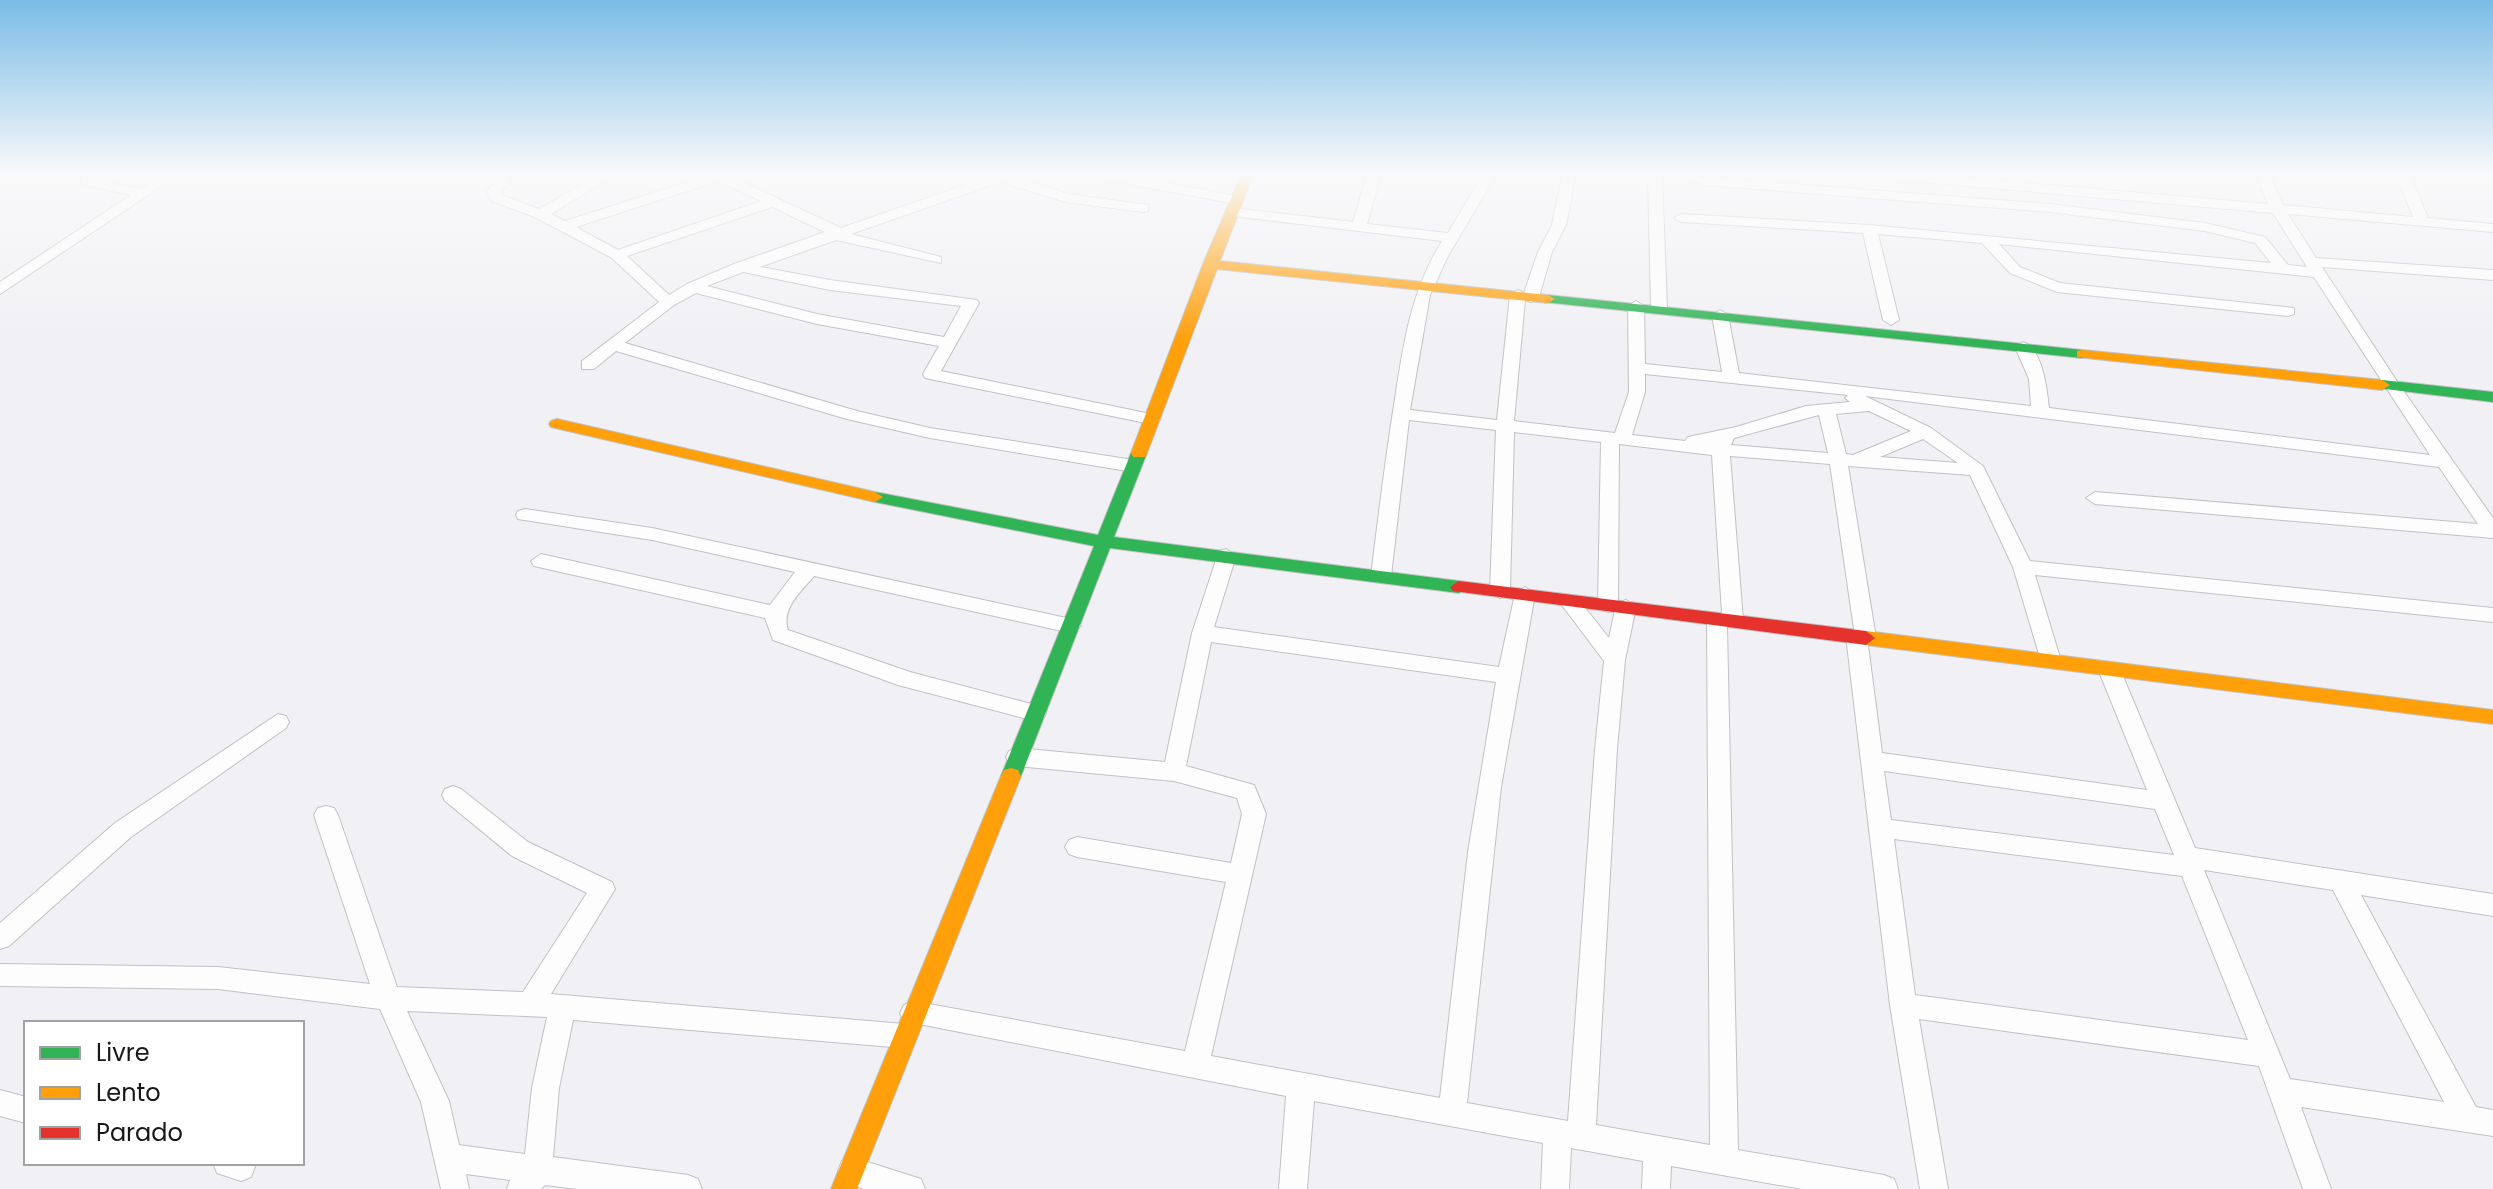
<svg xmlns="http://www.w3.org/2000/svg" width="2493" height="1189" viewBox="0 0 2493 1189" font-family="Poppins,sans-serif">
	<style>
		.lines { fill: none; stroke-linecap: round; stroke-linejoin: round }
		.street-casing { stroke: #c1c1c4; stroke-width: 2 }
		.fast-casing { stroke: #c1c1c4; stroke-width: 2 }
		.slow-casing { stroke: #c1c1c4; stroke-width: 2 }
		.jam-casing { stroke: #c1c1c4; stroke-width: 2 }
		.street { fill: #fdfdfe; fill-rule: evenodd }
		.fast { fill: #30b455; fill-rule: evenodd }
		.slow { fill: #ff9f0a; fill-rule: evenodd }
		.jam { fill: #e5322d; fill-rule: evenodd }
	</style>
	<rect width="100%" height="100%" fill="#f1f1f5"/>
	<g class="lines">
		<defs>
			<path id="street" d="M82,175H96L94,179L140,189L162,175H178L0,294V282L131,195L81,184Z
				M502,175H516L501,192L502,195L539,209L598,175H615L551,214L565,221L709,175H728L841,228L993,175H1013L1068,194L1148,205V211L1143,212L1066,202L1000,182L851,234L941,257V263L836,240L760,267L830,280L977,300L979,303L941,371L1151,414L1160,419L1157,423L1151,424L925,378L923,374L939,346L817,324L696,293L674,305L625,343L857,411L930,428L1133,460L1142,466L1133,472L930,438L847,419L616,351L594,369H582V361L659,302L612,258L535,217L491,201L487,191ZM718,181L761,201L618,250L576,227ZM772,207L825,232L734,264L687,284L669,295L627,256ZM743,272L830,290L961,306L944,337L817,314L707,286Z
				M1094,175H1122L1237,196L1244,200L1237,204L1101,179Z
				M1367,175H1381L1367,224L1448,233L1482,175H1496L1448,256L1430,295L1410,410L1497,420L1510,295L1518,290L1524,293L1538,252L1552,225L1562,175H1576L1566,225L1552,252L1539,297L1531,302L1525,300L1514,421L1615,433L1629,392L1628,306L1636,301L1644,306L1645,364L1722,372L1712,315L1720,310L1728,315L1739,373L2031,406L2029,379L2015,347L2023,342C2043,349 2047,390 2049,408L2430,455L2314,277L1999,244L2020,267L2060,283L2294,308V314L2288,316L2057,292L2010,273L1982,243L1878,234L1899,320L1891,325L1883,320L1863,233L1681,222L1674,218L1681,214L1869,225L2271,263L2255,243L2205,231L2050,212L1705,185L1675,175L2050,204L2205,223L2265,237L2288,265L2307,267L2273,213L1889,179L1882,175H1934L2268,204L2256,175H2270L2283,205L2413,217L2396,175H2410L2428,218L2493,224V232L2288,214L2316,258L2493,270V280L2322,267L2400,386L2493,518V538L2095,504L2086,498L2095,492L2478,524L2439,467L1865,396L1931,428L1983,466L2030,561L2493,608V622L2035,575L2061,661L2058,666H2044L2041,661L2013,567L1970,475L1848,466L1876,638L1868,645L1882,753L2147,790L2098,669L2102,664H2116L2120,669L2195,848L2493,894V916L2361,895L2476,1107L2493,1110V1136L2301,1107L2331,1189H2303L2259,1066L1919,1019L1948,1189H1920L1890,1005L1846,636L1854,629L1830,464L1730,456L1743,620L1740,625L1727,626L1738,1150L1884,1175L1894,1179L1898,1189H1802L1671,1166L1670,1189H1642L1643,1161L1571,1148L1569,1189H1541L1543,1143L1314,1101L1307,1189H1279L1286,1096L904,1021L900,1013L904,1005L913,1001L1185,1051L1226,882L1077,857L1069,854L1065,847L1069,840L1077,837L1231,863L1242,814L1237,798L1174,781L1017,766L1009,763L1006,757L1009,751L1017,748L1165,762L1192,633L1219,551L1226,549L1236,556L1214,627L1499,667L1515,594L1525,587L1535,594L1501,787L1467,1103L1568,1121L1595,749L1604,661L1558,600L1561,595H1575L1609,638L1615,610L1608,612L1598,605L1601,442L1514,432L1510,591L1500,598L1490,591L1496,430L1409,420L1391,576L1381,583L1374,581L1371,576C1378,519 1385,461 1394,405C1403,347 1410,292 1442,241L1233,216L1226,212L1233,208L1353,222ZM1645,374L1848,395L1845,398L1850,402L1806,406L1736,427L1688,437L1685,441L1632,435L1645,392ZM1869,411L1911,431L1853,455L1846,454L1836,414ZM1819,415L1828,453L1731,445L1734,438ZM1923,439L1958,463L1880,457ZM1619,444L1712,455L1722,613L1710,614L1707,619L1710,1145L1596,1125L1617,749L1625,660L1636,607L1626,600L1618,603ZM1211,642L1496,682L1468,852L1440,1098L1211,1056L1266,814L1254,785L1186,766ZM1884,771L2155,809L2174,855L1891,820ZM1894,839L2182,876L2248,1040L1915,995ZM2204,870L2333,890L2444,1102L2290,1079Z
				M1648,175H1662L1667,308L1659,313L1651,308Z
				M525,509L652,528L1071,619L1081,626L1071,633L814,576C801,592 781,608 788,630L910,672L1043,707L1046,713L1043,719L1035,721L898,685L773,640L765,618L534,566L531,561L541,554L770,605L795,572L652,540L518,519L516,515L518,511Z
				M278,714L286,716L289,722L286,728L131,837L9,946L0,949V923L115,823Z
				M453,786L461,789L528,842L612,882L615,889L551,994L904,1024L913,1027L917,1036L913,1045L904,1048L573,1020L559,1088L553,1157L688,1175L698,1179L702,1189H578L545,1185L541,1189H507L510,1180L466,1174L469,1189H441L421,1102L380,1009L218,989L0,986V964L218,967L370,984L314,815L318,808L326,806L334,808L338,815L397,987L523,992L587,893L512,856L445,801L442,795L445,789ZM407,1011L547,1017L532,1088L525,1154L459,1145L449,1101Z
				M0,1090L26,1097V1123L0,1116Z
				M852,1157L921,1179L925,1189H864L842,1181L838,1171L842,1161Z
				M213,1163H254L255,1167L251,1177L241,1181L217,1173Z"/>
			<path id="fast" d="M1548,295L2082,350L2089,354L2082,358L1543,302L1541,299Z
				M2382,380L2493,392V402L2377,388L2374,385Z
				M1139,448L1147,453L1114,537L1459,581L1468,587L1459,593L1110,548L1021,776L1018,782L1011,784L1004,782L1001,776L1094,546L875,502L867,497L875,492L1098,535L1131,453Z"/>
			<path id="slow" d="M1241,175H1253L1220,261L1548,295L1555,299L1548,303L1217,269L1147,453L1145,457H1133L1131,453L1203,264Z
				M2082,350L2382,380L2390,385L2382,390L2077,357V351Z
				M557,419L875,492L883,497L875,502L551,427L549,424L551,421Z
				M1866,631L2493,710V724L1866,645L1857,638Z
				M1011,768L1018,770L1021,776L857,1189H831L1001,776L1004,770Z"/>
			<path id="jam" d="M1459,581L1866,631L1875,638L1866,645L1453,591L1450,587Z"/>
		</defs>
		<!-- street casing -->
		<use href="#street" class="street-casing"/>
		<!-- fast casing -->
		<use href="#fast" class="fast-casing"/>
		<!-- slow casing -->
		<use href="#slow" class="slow-casing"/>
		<!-- jam casing -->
		<use href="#jam" class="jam-casing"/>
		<!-- street -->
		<use href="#street" class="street"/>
		<!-- fast -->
		<use href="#fast" class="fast"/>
		<!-- slow -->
		<use href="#slow" class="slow"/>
		<!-- jam -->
		<use href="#jam" class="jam"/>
	</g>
	<!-- sky -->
	<linearGradient id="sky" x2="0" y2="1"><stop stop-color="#7abce6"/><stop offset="0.51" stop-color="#f9f9fa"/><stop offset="1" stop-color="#f9f9fa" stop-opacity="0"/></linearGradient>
	<rect width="2493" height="341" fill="url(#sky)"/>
	<!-- legend -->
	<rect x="24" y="1021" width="280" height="144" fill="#ffffff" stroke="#a2a2a3" stroke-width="2"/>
	<rect x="40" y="1047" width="40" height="12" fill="#30b455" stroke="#a2a2a3" stroke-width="2"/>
	<text x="96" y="1061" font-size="24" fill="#171719">Livre</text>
	<rect x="40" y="1087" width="40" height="12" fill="#ff9f0a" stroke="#a2a2a3" stroke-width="2"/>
	<text x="96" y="1101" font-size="24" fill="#171719">Lento</text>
	<rect x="40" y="1127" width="40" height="12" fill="#e5322d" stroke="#a2a2a3" stroke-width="2"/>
	<text x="96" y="1141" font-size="24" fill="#171719">Parado</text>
</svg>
